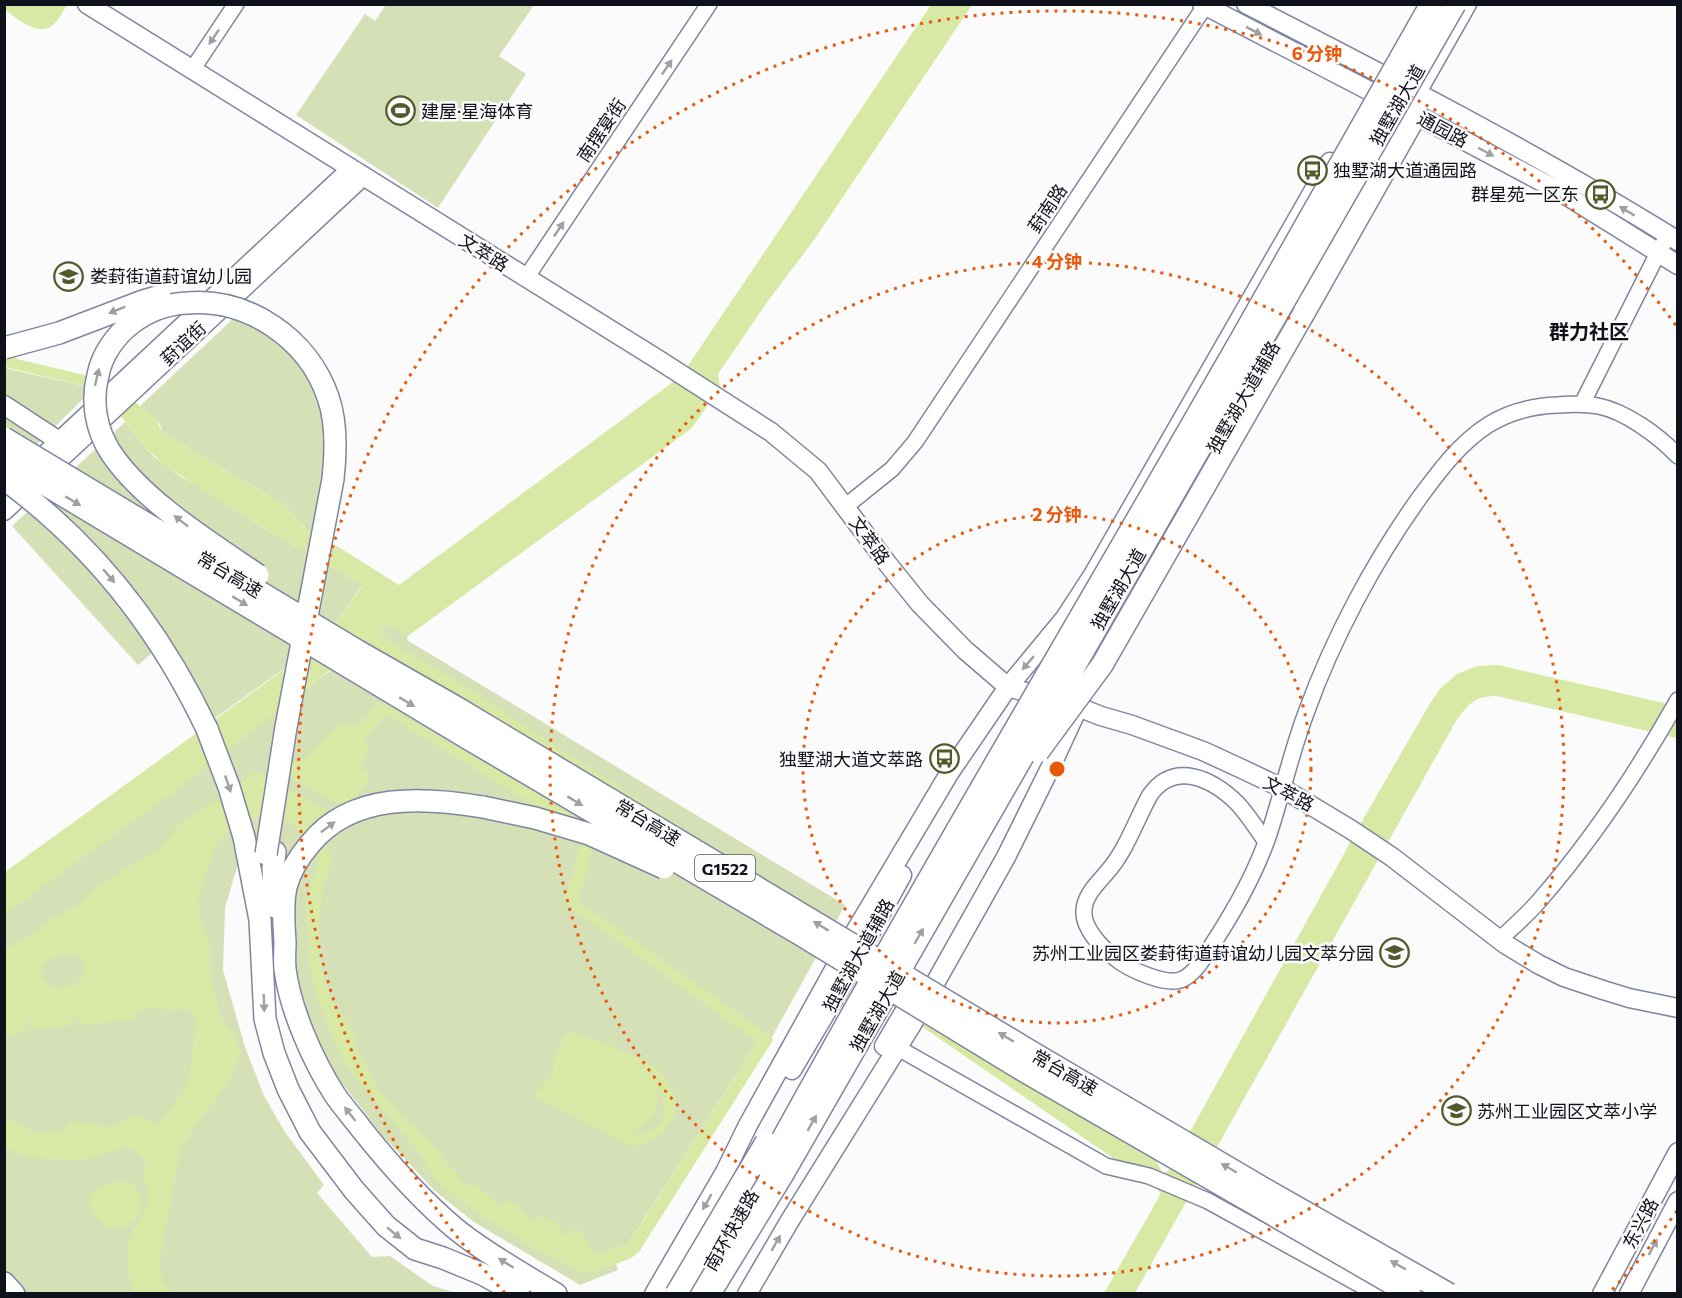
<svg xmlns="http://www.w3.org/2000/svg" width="1682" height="1298" viewBox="0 0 1682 1298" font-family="Commissioner,'Noto Sans SC',sans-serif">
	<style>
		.green { fill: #d5e0b6 }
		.water { fill: #d8e9a6; fill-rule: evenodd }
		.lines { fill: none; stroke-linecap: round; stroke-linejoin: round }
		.minor-casing { stroke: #7f85a1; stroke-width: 18 }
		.major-casing { stroke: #7f85a1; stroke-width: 21 }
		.highway-casing { stroke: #7f85a1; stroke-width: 24 }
		.minor { stroke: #fff; stroke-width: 15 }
		.major { stroke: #fff; stroke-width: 18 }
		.highway { stroke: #fff; stroke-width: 21 }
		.highway-bridge-casing { stroke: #7f85a1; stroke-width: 24; stroke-linecap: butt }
		.highway-bridge { stroke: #fff; stroke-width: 21 }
		.oneway { fill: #9fa0a4 }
		.ring { fill: none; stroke: #e8590c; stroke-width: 3; stroke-dasharray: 3 6 }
		.labels { text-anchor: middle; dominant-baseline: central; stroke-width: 5; stroke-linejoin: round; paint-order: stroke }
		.shield { fill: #fbfbfb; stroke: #56575e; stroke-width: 1.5 }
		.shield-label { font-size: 16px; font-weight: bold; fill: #0f111b }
		.street-label { font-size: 18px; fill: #0f111b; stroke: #fbfbfb }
		.poi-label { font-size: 18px; fill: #0f111b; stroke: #fbfbfb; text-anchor: start }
		.neighbourhood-label { font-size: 20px; font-weight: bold; fill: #0f111b; stroke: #fbfbfb }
		.centre { fill: #e8590c; stroke: #fbfbfb; stroke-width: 3 }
		.ring-label { font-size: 18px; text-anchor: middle; font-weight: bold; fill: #e8590c; stroke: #fbfbfb; stroke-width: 5; stroke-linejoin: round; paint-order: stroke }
	</style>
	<rect width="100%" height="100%" fill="#fbfbfb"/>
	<!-- green -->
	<path class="green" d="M386,5H534L499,56L526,74L438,208L296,115L365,14L375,21Z
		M235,317C251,322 271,333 283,344C301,361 322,400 325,424C329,459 320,500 314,534L307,530L283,504L163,433L160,424L140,406Z
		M4,364L8,369L94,388L5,476Z
		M125,422L153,456L181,477L199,486L264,529L309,553L362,585L326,639L215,718L158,648L138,665L12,526Z
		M388,623L408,636L407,640L845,905L772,1037L764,1032L757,1042L616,1263L618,1270L580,1285L474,1222L436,1192L381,1134L339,1079L326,1059L306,1013L297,986L287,911L302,870L284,854H241L225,908L223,970L245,1047L264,1096L285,1132L324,1185L317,1193L372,1257L390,1256L433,1286L460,1294L5,1293L4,914L366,644Z"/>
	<!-- water -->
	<path class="water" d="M4,5L5,4L67,5C63,11 59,20 53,25C39,38 17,18 5,10Z
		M931,5H972L814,240L768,301L718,374L720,387L692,428L408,636L388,623L380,633L400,649L419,658L444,673L742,867L1152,1152L1162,1172L1165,1173L1170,1168L1366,814L1429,705L1439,690L1457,674L1477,666L1498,665L1677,706V738L1497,696C1475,696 1468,704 1456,721L1135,1293H1104L1159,1197L1160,1193L1158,1189L366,644L329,671L186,783L5,914V872L326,639L362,586L309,553L264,529L164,465L145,447L122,418L94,388L8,368L5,364L4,340L17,359L109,381L155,418L163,433L283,504L307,530L345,551L399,585L681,376Z
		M380,702L592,826L597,834L578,901L772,1037L773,1040L639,1252L631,1258L592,1273L579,1271L527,1245L468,1207L440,1185L427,1167L425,1161L419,1152L388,1117L345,1064L334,1041L315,991L308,955L306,906L310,885L317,869L318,859L293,824L288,822L261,816L232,829L221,838L214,849L198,899L201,923L210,944L211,978L216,996L218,1011L225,1024L235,1033L241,1052L234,1072L181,1148L159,1262L163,1283L174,1293H134L128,1272V1242L132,1231L145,1212L148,1192L143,1178L145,1168V1162L136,1152L126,1147L82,1161L38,1158L26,1156L5,1148V1117C14,1124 28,1125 36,1134L61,1131L71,1122L112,1127L128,1118L139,1116L158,1125L182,1094L190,1076L195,1023V1016L187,1010L146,1008L133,1012L135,1020L82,1025L77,1016L71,1017L73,1025L35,1030L28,1021L24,1023L27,1031L5,1036L4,950L33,933L50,920L76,906L95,887L163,846L176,828L191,815L229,792L252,773L262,774L330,812L333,816L325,842L332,860L322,890L319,927L320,959L325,984L336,1006L355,1035L356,1048L369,1071L375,1085L405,1120L436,1147L443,1158L467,1186L470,1183L476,1185L499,1206H502L505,1201C517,1203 525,1215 535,1222L541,1214L554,1222L568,1237L576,1226L591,1249L599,1255L627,1244L631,1240L757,1042L565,903V899L580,844L570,827L390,717H384L366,737V740L369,749L362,767L369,774C368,786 351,805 339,805L281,773L285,765L303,759L336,727L346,725L357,728L377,703ZM65,954L76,955L80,957L85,972L84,977L74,985L56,988C33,976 42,957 65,954Z
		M569,1032C601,1043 669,1058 675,1098C677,1109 674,1121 666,1129C657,1139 643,1147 629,1145L534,1096L553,1074L554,1056L561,1045L562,1037L565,1034ZM659,1090C673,1112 658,1137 632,1133C653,1121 657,1113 659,1090Z
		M124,1180C137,1184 146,1201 140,1214C134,1227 114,1232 103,1224C93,1218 82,1196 96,1189C104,1185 115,1183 124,1180Z"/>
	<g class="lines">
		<defs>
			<path id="minor" d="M192,70L236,4
				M526,278L709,4
				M1582,404L1658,253L1668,235
				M846,506L892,469L915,442L1205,6
				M1266,842C1257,829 1248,815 1238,804C1213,779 1175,760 1150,795C1136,820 1127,849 1108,871C1099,882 1085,894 1084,910C1082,928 1102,948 1115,958C1128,969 1167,987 1183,979C1195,973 1203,959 1210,948C1234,912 1255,875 1269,834C1282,794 1291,753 1306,713C1333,638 1374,561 1420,497C1440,470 1460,443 1488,425C1509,412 1533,406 1557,405C1571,404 1584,403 1598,406C1625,411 1659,436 1678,456
				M1499,940C1513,927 1527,915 1539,901C1592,840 1638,771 1678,700
				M898,1048L1106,1166L1149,1176L1208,1201L1377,1294"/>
			<path id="major" d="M87,4L654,357L771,432L818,471L887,563L920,604L965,650L1008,687L1078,707L1101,716L1132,725L1203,751L1240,768L1282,788L1350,829L1392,857L1505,944L1538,964L1564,977L1603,990L1629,998L1678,1008
				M1202,4L1416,115L1561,192L1678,265
				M1246,4C1392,79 1538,154 1678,241
				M4,405L59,441L65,451
				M1194,484L1467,4
				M4,493L351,169
				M4,511L363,176
				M884,1046L917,990
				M792,1070L838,992L902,875
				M654,1294L725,1172L748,1125L856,930L950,772L1008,687L1065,618L1093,575L1330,162
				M747,1294L789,1222L911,1026L1006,857L1054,760L1078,708
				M1602,1294L1678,1152
				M1629,1294L1678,1201"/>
			<path id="highway" d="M1304,313L1416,115V93
				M207,729L229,787L244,837L260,920L265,1019L274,1053L288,1089L310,1132L354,1190L386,1226L415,1249L443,1258L482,1274L519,1294
				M483,807C424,797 352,792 310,844C299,857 290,871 286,887C282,905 284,924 285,942C285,951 284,960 285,969C290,1009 313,1061 335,1095C344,1108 354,1119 363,1131C391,1166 422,1201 457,1230C487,1254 523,1274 556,1294
				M275,907L273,868L275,852
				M4,1283L14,1294
				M712,1290L783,1174
				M694,1294L767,1167"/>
		</defs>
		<!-- minor casing -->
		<use href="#minor" class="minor-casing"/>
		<!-- major casing -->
		<use href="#major" class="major-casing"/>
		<!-- highway casing -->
		<use href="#highway" class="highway-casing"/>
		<!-- minor -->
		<use href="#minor" class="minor"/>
		<!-- major -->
		<use href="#major" class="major"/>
		<!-- highway -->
		<use href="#highway" class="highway"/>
		<defs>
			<path id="highway-bridge" d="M4,348L59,333L143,301L160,296
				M4,438L358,651L456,707L1030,1051L1263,1188L1449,1294
				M4,460L462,735L801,935L1019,1068L1410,1294
				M4,479C93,544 160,630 207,729
				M258,575C211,543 143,501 111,453C96,430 91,402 98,375C102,354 116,335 132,323C149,310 167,304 187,303C249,298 308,339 328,397C337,422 336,452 333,479L286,727L266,854
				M1038,752L1102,665L1304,313
				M483,807L535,818L589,834L664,868
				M767,1167C904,917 1049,672 1191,426C1272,286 1351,145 1431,4
				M783,1174L1455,4
				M676,1294L766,1142"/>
		</defs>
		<!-- highway-bridge casing -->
		<use href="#highway-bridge" class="highway-bridge-casing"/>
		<!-- highway-bridge -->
		<use href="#highway-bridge" class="highway-bridge"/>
	</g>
	<!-- one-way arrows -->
	<defs><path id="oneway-solid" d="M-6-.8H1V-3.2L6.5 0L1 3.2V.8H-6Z" transform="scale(1.5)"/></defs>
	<g class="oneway">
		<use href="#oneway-solid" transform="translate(1254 31) rotate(27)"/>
		<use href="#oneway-solid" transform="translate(214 37) rotate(124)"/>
		<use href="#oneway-solid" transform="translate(667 67) rotate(-56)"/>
		<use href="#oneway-solid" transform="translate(1486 152) rotate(28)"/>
		<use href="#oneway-solid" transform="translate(1627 211) rotate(-149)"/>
		<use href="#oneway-solid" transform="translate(559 229) rotate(-56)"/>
		<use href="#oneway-solid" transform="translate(117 310) rotate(158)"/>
		<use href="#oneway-solid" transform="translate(97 377) rotate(-77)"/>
		<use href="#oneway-solid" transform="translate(73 501) rotate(31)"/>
		<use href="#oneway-solid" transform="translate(181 521) rotate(-142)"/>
		<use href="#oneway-solid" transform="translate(109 576) rotate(49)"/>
		<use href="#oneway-solid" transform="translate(240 601) rotate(31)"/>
		<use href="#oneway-solid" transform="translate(1028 663) rotate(130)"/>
		<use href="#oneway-solid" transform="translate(407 702) rotate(31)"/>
		<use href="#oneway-solid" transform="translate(228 784) rotate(71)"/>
		<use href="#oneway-solid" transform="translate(575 801) rotate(31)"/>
		<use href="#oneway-solid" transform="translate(328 827) rotate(-37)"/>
		<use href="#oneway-solid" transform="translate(821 926) rotate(-149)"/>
		<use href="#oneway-solid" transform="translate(919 936) rotate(-60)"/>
		<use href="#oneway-solid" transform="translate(264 1003) rotate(88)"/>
		<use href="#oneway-solid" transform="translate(1006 1037) rotate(-149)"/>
		<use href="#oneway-solid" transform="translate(350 1114) rotate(-128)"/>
		<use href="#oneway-solid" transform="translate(812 1123) rotate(-60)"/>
		<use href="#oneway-solid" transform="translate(1229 1168) rotate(-150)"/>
		<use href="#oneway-solid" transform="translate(707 1202) rotate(120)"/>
		<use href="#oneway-solid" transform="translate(394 1233) rotate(39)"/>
		<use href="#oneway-solid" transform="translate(776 1243) rotate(-60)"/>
		<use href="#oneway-solid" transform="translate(1653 1247) rotate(-62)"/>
		<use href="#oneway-solid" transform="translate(506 1263) rotate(-148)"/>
		<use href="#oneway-solid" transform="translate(1398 1265) rotate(-151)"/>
	</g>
	<!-- distance rings -->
	<g class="ring">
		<circle cx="1057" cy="769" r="254"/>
		<circle cx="1057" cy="769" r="507"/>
		<path d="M1677 1211A761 761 0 0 1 1609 1293M505 1293A761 761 0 1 1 1677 327"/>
	</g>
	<!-- icons -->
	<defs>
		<symbol id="stadium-ring" viewBox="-11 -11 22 22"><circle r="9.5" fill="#fbfbfb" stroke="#505b2b" stroke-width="1.5"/><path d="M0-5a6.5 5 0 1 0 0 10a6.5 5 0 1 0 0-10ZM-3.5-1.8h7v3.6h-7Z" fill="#505b2b"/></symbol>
		<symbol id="bus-ring" viewBox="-11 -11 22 22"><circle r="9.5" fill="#fbfbfb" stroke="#505b2b" stroke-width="1.5"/><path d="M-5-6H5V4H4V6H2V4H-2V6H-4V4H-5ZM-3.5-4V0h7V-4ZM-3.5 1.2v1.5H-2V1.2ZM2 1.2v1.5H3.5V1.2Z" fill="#505b2b"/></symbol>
		<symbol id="school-ring" viewBox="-11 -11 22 22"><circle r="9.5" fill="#fbfbfb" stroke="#505b2b" stroke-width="1.5"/><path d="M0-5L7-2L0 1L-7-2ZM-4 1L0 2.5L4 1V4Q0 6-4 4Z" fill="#505b2b"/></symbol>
	</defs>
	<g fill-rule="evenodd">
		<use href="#stadium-ring" x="384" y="94" width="33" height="33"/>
		<use href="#bus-ring" x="1296" y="154" width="33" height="33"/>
		<use href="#bus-ring" x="1584" y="178" width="33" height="33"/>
		<use href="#school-ring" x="52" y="260" width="33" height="33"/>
		<use href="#bus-ring" x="928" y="742" width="33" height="33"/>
		<use href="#school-ring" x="1378" y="936" width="33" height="33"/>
		<use href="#school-ring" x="1440" y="1094" width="33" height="33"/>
	</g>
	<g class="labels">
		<!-- shield labels -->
		<rect class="shield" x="695" y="855" width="60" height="26" rx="4.5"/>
		<g class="shield-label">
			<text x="725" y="868">G1522</text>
		</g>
		<!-- street labels -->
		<g class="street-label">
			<text transform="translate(1397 105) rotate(-60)">独墅湖大道</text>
			<text transform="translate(1443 129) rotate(28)">通园路</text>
			<text transform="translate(601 130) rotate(-56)">南摆宴街</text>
			<text transform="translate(1047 208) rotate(-56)">葑南路</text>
			<text transform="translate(484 252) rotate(32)">文萃路</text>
			<text transform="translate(183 343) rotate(-43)">葑谊街</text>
			<text transform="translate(1243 397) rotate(-60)">独墅湖大道辅路</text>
			<text transform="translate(870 540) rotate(54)">文萃路</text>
			<text transform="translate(230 574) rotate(31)">常台高速</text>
			<text transform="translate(1118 589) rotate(-60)">独墅湖大道</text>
			<text transform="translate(1289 793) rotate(28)">文萃路</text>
			<text transform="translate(648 822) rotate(31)">常台高速</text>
			<text transform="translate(858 955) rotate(-61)">独墅湖大道辅路</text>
			<text transform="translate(877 1011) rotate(-60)">独墅湖大道</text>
			<text transform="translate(1065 1072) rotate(30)">常台高速</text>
			<text transform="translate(1640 1223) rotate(-62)">东兴路</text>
			<text transform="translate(731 1230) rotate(-60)">南环快速路</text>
		</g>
		<!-- poi labels -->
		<g class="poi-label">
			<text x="421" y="111">建屋·星海体育</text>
			<text x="1333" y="170">独墅湖大道通园路</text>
			<text x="1579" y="194" text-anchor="end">群星苑一区东</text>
			<text x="90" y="276">娄葑街道葑谊幼儿园</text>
			<text x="923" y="759" text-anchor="end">独墅湖大道文萃路</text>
			<text x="1374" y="953" text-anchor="end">苏州工业园区娄葑街道葑谊幼儿园文萃分园</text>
			<text x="1477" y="1111">苏州工业园区文萃小学</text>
		</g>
		<!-- neighbourhood labels -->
		<g class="neighbourhood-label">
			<text x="1589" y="331">群力社区</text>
		</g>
	</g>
	<circle cx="1057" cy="769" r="9" class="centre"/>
	<g class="ring-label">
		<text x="1317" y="60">6 分钟</text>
		<text x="1057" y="268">4 分钟</text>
		<text x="1057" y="521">2 分钟</text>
	</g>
	<!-- border -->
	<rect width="1682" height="1298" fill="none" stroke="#0f111b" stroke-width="12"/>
</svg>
